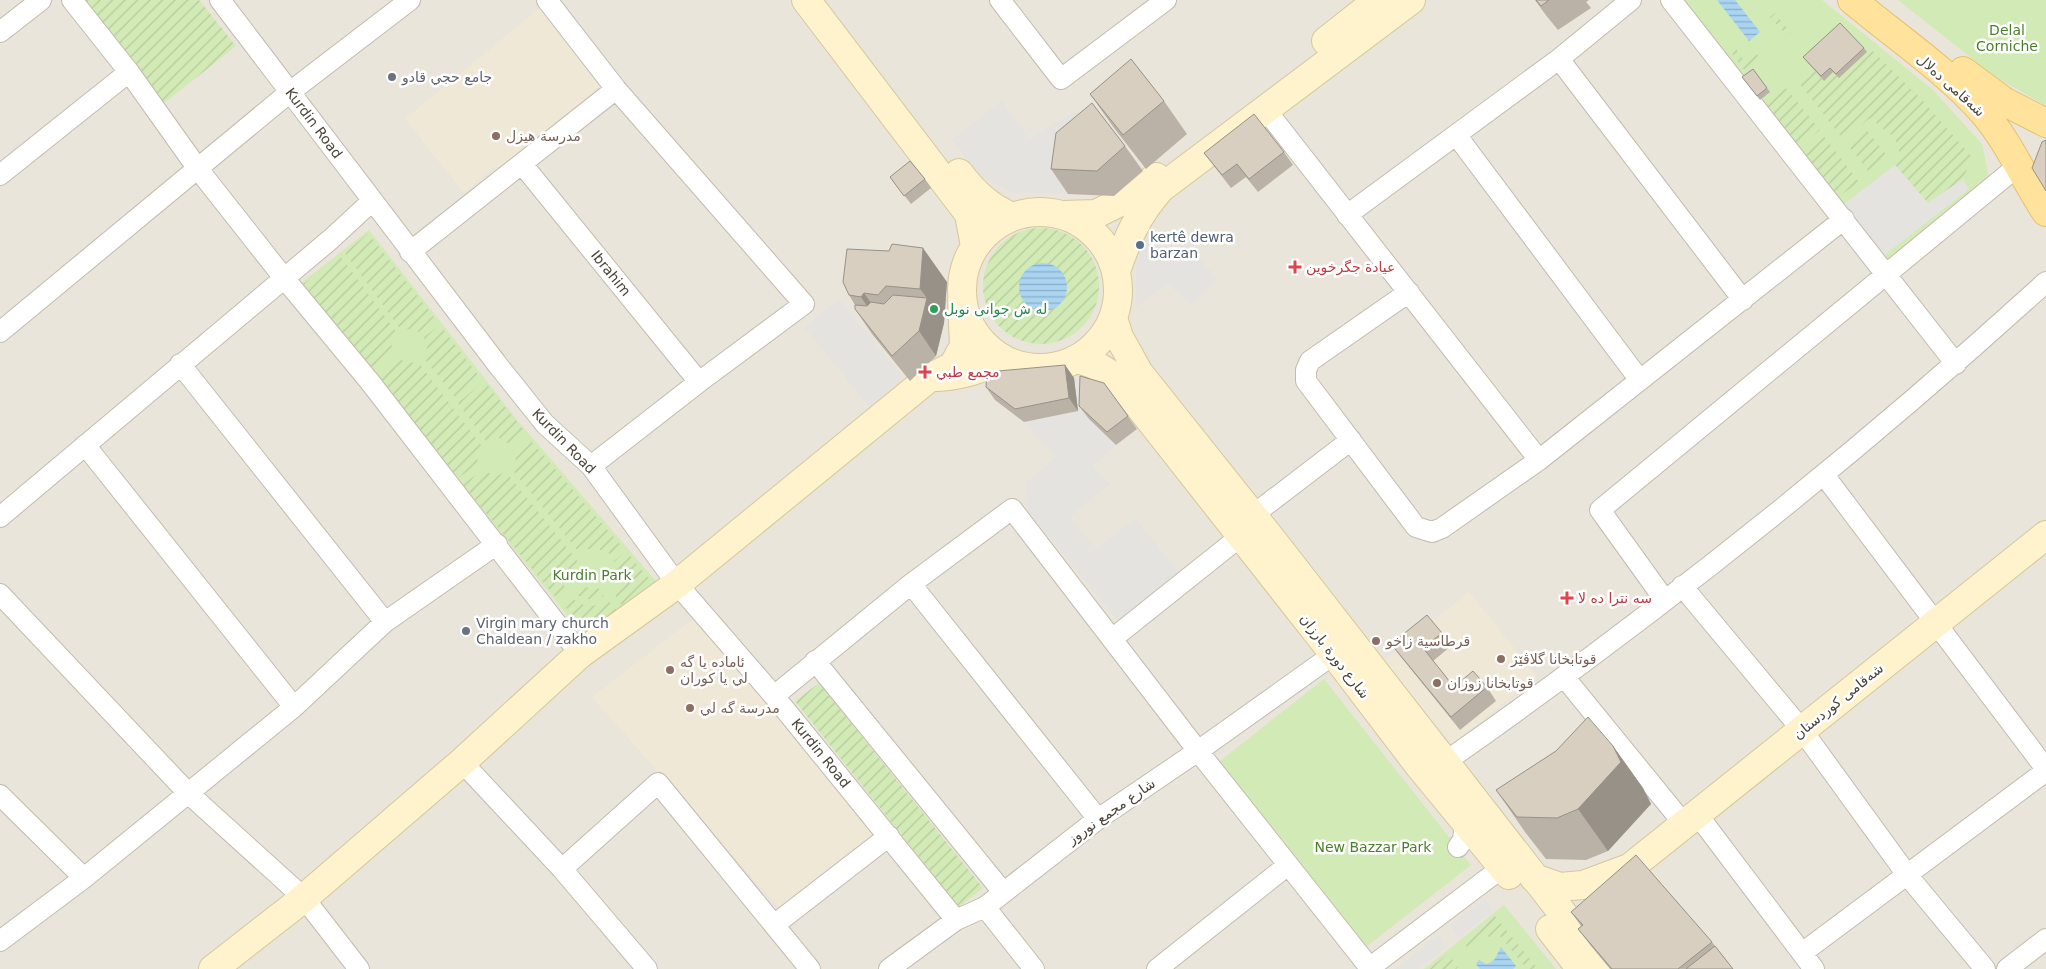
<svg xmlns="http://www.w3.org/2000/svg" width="2046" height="969" viewBox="0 0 2046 969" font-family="'DejaVu Sans','Noto Sans Arabic',sans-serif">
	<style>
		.residential { fill: #eae5da }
		.education { fill: #efe8d6 }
		.park { fill: #d2eab5 }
		.garden { fill: url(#garden-furrows) }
		.parking { fill: #e5e3e0 }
		.water { fill: url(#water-rules) }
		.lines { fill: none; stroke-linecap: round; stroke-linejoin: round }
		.minor-casing { stroke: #c2bbae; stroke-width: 22 }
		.secondary-casing { stroke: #d6c79b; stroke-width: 30 }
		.primary-casing { stroke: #e6c16a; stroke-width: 30 }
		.minor { stroke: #fff; stroke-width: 20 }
		.secondary { stroke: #fff3cd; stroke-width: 28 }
		.primary { stroke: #ffe39c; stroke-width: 28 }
		.wall { fill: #bab2a6 }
		.shaded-wall { fill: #979187 }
		.building { fill: #d8cfc1; stroke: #979187 }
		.worship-dot { fill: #6b7280; stroke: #fff; stroke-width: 2 }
		.education-dot { fill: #8d6e63; stroke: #fff; stroke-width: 2 }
		.service-dot { fill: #5c6f8a; stroke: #fff; stroke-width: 2 }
		.health-dot { fill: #e0444e; stroke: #fff; stroke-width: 2 }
		.leisure-dot { fill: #2e9e5b; stroke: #fff; stroke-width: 2 }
		.labels { text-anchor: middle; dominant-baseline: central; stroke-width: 5; stroke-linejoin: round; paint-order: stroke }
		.park-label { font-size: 14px; fill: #4a7f2a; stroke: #fff }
		.worship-label { font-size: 14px; fill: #5b616d; stroke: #fff; text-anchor: start }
		.street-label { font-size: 14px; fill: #4b4439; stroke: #fff }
		.education-label { font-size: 14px; fill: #785e54; stroke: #fff; text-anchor: start }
		.service-label { font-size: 14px; fill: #4e5e75; stroke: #fff; text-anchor: start }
		.health-label { font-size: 14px; fill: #be3a42; stroke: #fff; text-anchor: start }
		.leisure-label { font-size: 14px; fill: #27864d; stroke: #fff; text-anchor: start }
	</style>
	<defs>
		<pattern id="garden-furrows" width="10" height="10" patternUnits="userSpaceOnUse" patternTransform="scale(1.25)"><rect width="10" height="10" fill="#d2eab5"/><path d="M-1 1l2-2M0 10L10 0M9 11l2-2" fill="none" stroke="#b6ca9c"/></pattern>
		<pattern id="water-rules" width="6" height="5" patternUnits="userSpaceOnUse" patternTransform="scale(1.25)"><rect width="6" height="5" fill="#a9d4f2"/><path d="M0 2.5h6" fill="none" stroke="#8caec5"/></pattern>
	</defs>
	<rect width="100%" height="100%" fill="#f6f3ec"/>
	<!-- residential -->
	<path class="residential" d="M0,0H2046V969H0Z"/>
	<!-- education -->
	<path class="education" d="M540,8L604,93L523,159L491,169L464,193L405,119Z
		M1469,592L1537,676L1452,744L1384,661Z
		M696,617L874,837L781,910L592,697Z"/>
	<!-- park -->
	<path class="park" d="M1675,0H1822L1933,90L1982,144L1990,182L1885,264Z
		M1898,0H2046V106L1993,75Z
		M369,230L517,420L661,587L589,642L300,284Z
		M1324,679L1471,865L1366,947L1220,761Z
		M1504,905L1556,969H1424Z"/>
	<!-- garden -->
	<path class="garden" d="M79,0H199L236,46L163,104Z
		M1775,13L1791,33L1775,46L1772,42L1784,32L1770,17Z
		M1734,46L1745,62L1757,54L1760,59L1744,70L1729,49Z
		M1872,50L1923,101L1972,157L1963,179L1928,203L1895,165L1901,158L1895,138L1870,118L1843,139L1799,83L1813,69L1824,81L1833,72Z
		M1786,88L1820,130L1799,146L1766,104Z
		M1866,129L1888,157L1869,172L1847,144Z
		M1823,135L1859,182L1838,197L1802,151Z
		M983 286a58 58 0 1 1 116 0a58 58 0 1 1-116 0Z
		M368,233L434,317L419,332L411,329L401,330L345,253Z
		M341,257L397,333L391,342L393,353L375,371L303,284Z
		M440,325L478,375L455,397L424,358L427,348L424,337Z
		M398,359L410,363L418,362L481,445L477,454L478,464L458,478L379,377Z
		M484,381L526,433L512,446L498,437L486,441L458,403Z
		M531,441L623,548L612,555C600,548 592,547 578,551L511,468L516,460L514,452Z
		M483,471L497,476L506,472L573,555C562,567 560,578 567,593L558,600L462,484Z
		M626,551L656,587L625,611L615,595C621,583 621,573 614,561Z
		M576,559L580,566L575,573L578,579L570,584L568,576L569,565Z
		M585,586L592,590L598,588L604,596C594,602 585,599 575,594Z
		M572,598C583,608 596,608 608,600L620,615L590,638L564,605Z
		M819,683L983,888L959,907L795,701Z
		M1494,915L1538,969H1527L1500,936L1495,940L1486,935L1477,939L1472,953L1462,941Z
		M1448,954L1458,967L1456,969H1428Z"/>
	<!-- parking -->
	<path class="parking" d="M1002,100L1029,139L1075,111L1096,139L1073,158L1068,194L1012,193L978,175L952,140Z
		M1895,165L1928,203L1963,179L1969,189L1881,258L1840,207Z
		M1156,229L1150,239L1168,257L1185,244L1218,279L1192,305L1168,284L1136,307V261L1143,231Z
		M839,299L906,381L871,409L804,327Z
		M1075,378L1089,380V419L1116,445L1092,466L1110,484L1070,517L1097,549L1135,518L1182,575L1121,624L1027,510L1026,483L1056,457L1024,422L1078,411Z
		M1485,898L1493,911L1459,938L1450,925Z
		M1439,934L1447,947L1418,969H1395Z"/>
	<!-- water -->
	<path class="water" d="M1717,0H1735L1760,32L1749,41Z
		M1019 287a24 24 0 1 1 48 0a24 24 0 1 1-48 0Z
		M1501,947L1516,966L1513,969H1480L1476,964L1479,960L1486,964C1497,961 1496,955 1501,947Z"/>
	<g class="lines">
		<defs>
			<path id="minor" d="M72,0L129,72L198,169L284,278L370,382L580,654
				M220,0L497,364L545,424L591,466L677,584L774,696L956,920
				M547,0L616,89L804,304L699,382L591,466
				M1000,0L1061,79L1166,0
				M1671,0L1956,364
				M0,32L41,0
				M1559,59L1743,300
				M1266,110L1539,460
				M1457,136L1639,379
				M522,164L699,382
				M0,175L129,72
				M1347,215L1559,59L1631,0
				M410,252L616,89
				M1409,292L1310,361L1306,370V381L1416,527L1432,532L1442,528L1539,460L1844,219
				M0,332L290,92L410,0
				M180,364L385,622
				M85,445L294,707
				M1824,475L2046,769
				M1253,515L1351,440
				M0,517L331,239L372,201
				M911,584L1098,819
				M1682,586L1802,730L1908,876L1985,969
				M0,594L188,793L304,898L359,969
				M1664,599L1600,510L2019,165
				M1112,639L1241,536
				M815,661L1003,892
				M1565,678L1684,824
				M774,696L911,584L1012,509L1198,751L1370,968
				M462,762L562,869L647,969
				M1445,762C1655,615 1857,454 2046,282
				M0,795L84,878
				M1697,814L1814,969
				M1458,847L1463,840L1465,821
				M562,869L658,783L810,969
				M985,907L1034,969
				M774,925L889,836
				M0,941L84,878L294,707L385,622L497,544
				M1802,953L2046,771
				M889,969L956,920L985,907L1098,819L1198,751L1334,654
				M1157,969L1288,865
				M1368,969L1503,867
				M2007,969L2046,939"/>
			<path id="secondary" d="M806,0L969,214L975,246
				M1326,41L1378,0
				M959,173C974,193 989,207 1012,217
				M962 290a78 78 0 1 1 156 0a78 78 0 1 1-156 0Z
				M1063,215L1096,214L1134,195L1156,177
				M1116,271C1128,237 1137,215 1161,188L1411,0
				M1113,318L1119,337L1139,373L1273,541L1606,969
				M1076,359C1096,363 1110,372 1124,387L1334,654L1417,763L1509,875
				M938,377C956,376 987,369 1002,358
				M1534,878L1560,887L1583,885L1626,869
				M1612,882L2046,535
				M1550,929L1581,969
				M213,969L304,898L462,762L580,654L677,584L929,378L953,366L964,346L962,299"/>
			<path id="primary" d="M1852,0C1894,35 1947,71 1983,112C2009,142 2024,179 2046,212
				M1963,71L2005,102L2046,123"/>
		</defs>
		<!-- minor casing -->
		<use href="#minor" class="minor-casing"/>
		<!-- secondary casing -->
		<use href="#secondary" class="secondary-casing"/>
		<!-- primary casing -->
		<use href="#primary" class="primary-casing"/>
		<!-- minor -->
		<use href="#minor" class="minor"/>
		<!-- secondary -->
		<use href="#secondary" class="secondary"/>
		<!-- primary -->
		<use href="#primary" class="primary"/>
	</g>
	<!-- wall -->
	<path class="wall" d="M1535,0H1589L1586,2L1591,8L1558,30L1545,14Z
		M1864,48L1867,52L1839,78L1833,72L1824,81L1803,57Z
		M1753,69L1770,92L1760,100L1742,77Z
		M1090,94L1164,101L1187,134L1146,169L1114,128Z
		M1125,146L1143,171L1114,196L1068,194L1051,169Z
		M1284,152L1293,165L1258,192L1246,177L1231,188L1204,153Z
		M890,177L925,179L931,188L911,204Z
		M889,251L947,282L944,323L936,356L910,381L872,334L855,309V305L849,295Z
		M1065,365L1074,378L1078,411L1024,422L995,400L986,387Z
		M1104,383L1137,429L1116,445L1089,419L1079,406Z
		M1442,633L1451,646L1433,661L1454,687H1487L1496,701L1460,730L1401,657L1391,644Z
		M1613,746L1643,788L1651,804L1608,851L1586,860L1546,859L1525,832L1496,790Z
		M1571,912L1712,942L1733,969H1610L1591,946L1578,929L1581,926Z"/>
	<!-- shaded-wall -->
	<path class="shaded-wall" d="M923,248L947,282L944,323L936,356L919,331L927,298L920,289Z
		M864,293L888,327L884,331L861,297Z
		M1065,365L1074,378L1078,411L1069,398Z
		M1613,746L1643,788L1651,804L1608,851L1578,809Z"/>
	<!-- building -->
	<path class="building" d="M1536,0H1549L1541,6Z
		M1840,23L1864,48L1836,74L1830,68L1821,76L1803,57Z
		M1131,59L1164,101L1123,135L1090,94Z
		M1753,69L1767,88L1757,96L1742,77Z
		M1092,103L1125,146L1097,171L1051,169L1056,133Z
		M1254,114L1284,152L1249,179L1237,164L1222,175L1204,153Z
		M2046,140V191L2032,168L2042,142Z
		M910,161L925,179L904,196L890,177Z
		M892,244L923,248L920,289L886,286L878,295L864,293L861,297L849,295L843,282L847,249L889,251Z
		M893,295L927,298L919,331L892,356L855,309V305L867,306L871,302L884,304Z
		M1065,365L1069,398L1015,409L986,387L987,372Z
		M1080,376L1104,383L1128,416L1107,432L1079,406Z
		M1427,615L1442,633L1423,648L1454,687L1473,671L1487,687L1451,717L1391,644Z
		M1588,717L1613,746L1621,762L1578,809L1557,818L1517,817L1496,790L1556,751Z
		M1636,855L1712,942L1678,969H1612L1578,929L1583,925L1571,912Z
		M1715,946L1733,969H1686Z"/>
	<!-- markers -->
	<g class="worship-dot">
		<circle cx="392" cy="77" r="5"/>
		<circle cx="466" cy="631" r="5"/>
	</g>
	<g class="education-dot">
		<circle cx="496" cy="136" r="5"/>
		<circle cx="1376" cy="641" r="5"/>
		<circle cx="1501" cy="659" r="5"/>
		<circle cx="670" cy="670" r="5"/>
		<circle cx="1437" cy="683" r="5"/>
		<circle cx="690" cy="708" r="5"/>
	</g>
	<circle class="service-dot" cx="1140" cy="245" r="5"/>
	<g class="health-dot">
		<path d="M1292.5 259.5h5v5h5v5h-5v5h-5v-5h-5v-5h5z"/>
		<path d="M922.5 364.5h5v5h5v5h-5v5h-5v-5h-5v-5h5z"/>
		<path d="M1564.5 590.5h5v5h5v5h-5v5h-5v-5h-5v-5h5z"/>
	</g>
	<circle class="leisure-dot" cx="934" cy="309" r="5"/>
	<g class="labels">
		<!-- park labels -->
		<g class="park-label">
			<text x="2007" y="30">Delal<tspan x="2007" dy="16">Corniche</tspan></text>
			<text x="592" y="575">Kurdin Park</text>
			<text x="1373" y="847">New Bazzar Park</text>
		</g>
		<!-- worship labels -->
		<g class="worship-label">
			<text x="402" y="77">جامع حجي قادو</text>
			<text x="476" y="623">Virgin mary church<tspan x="476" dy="16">Chaldean / zakho</tspan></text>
		</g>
		<!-- street labels -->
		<g class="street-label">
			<text transform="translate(1951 85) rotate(42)">شەقامی دەلال</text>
			<text transform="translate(314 123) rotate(53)">Kurdin Road</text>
			<text transform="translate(611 273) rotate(51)">Ibrahim</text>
			<text transform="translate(564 441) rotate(46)">Kurdin Road</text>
			<text transform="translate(1335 656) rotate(52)">شارع دورة بارزان</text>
			<text transform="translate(1838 701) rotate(-39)">شەقامی کوردستان</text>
			<text transform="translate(821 753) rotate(51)">Kurdin Road</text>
			<text transform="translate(1111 811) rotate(-35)">شارع مجمع نوروز</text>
		</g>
		<!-- education labels -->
		<g class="education-label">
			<text x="506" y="136">مدرسة هيزل</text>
			<text x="1386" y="641">قرطاسية زاخو</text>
			<text x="1511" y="659">قوتابخانا گلاڤێژ</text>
			<text x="680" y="662">ئاماده يا گه<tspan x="680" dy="16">لي يا كوران</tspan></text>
			<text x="1447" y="683">قوتابخانا زوزان</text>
			<text x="700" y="708">مدرسة گه لي</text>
		</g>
		<!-- service labels -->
		<g class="service-label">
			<text x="1150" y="237">kertê dewra<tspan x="1150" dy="16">barzan</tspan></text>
		</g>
		<!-- health labels -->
		<g class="health-label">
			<text x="1306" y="267">عيادة جگرخوين</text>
			<text x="936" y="372">مجمع طبي</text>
			<text x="1578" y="598">سه نترا ده لا</text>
		</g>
		<!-- leisure labels -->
		<g class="leisure-label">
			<text x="944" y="309">له ش جوانى نوبل</text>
		</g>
	</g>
</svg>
